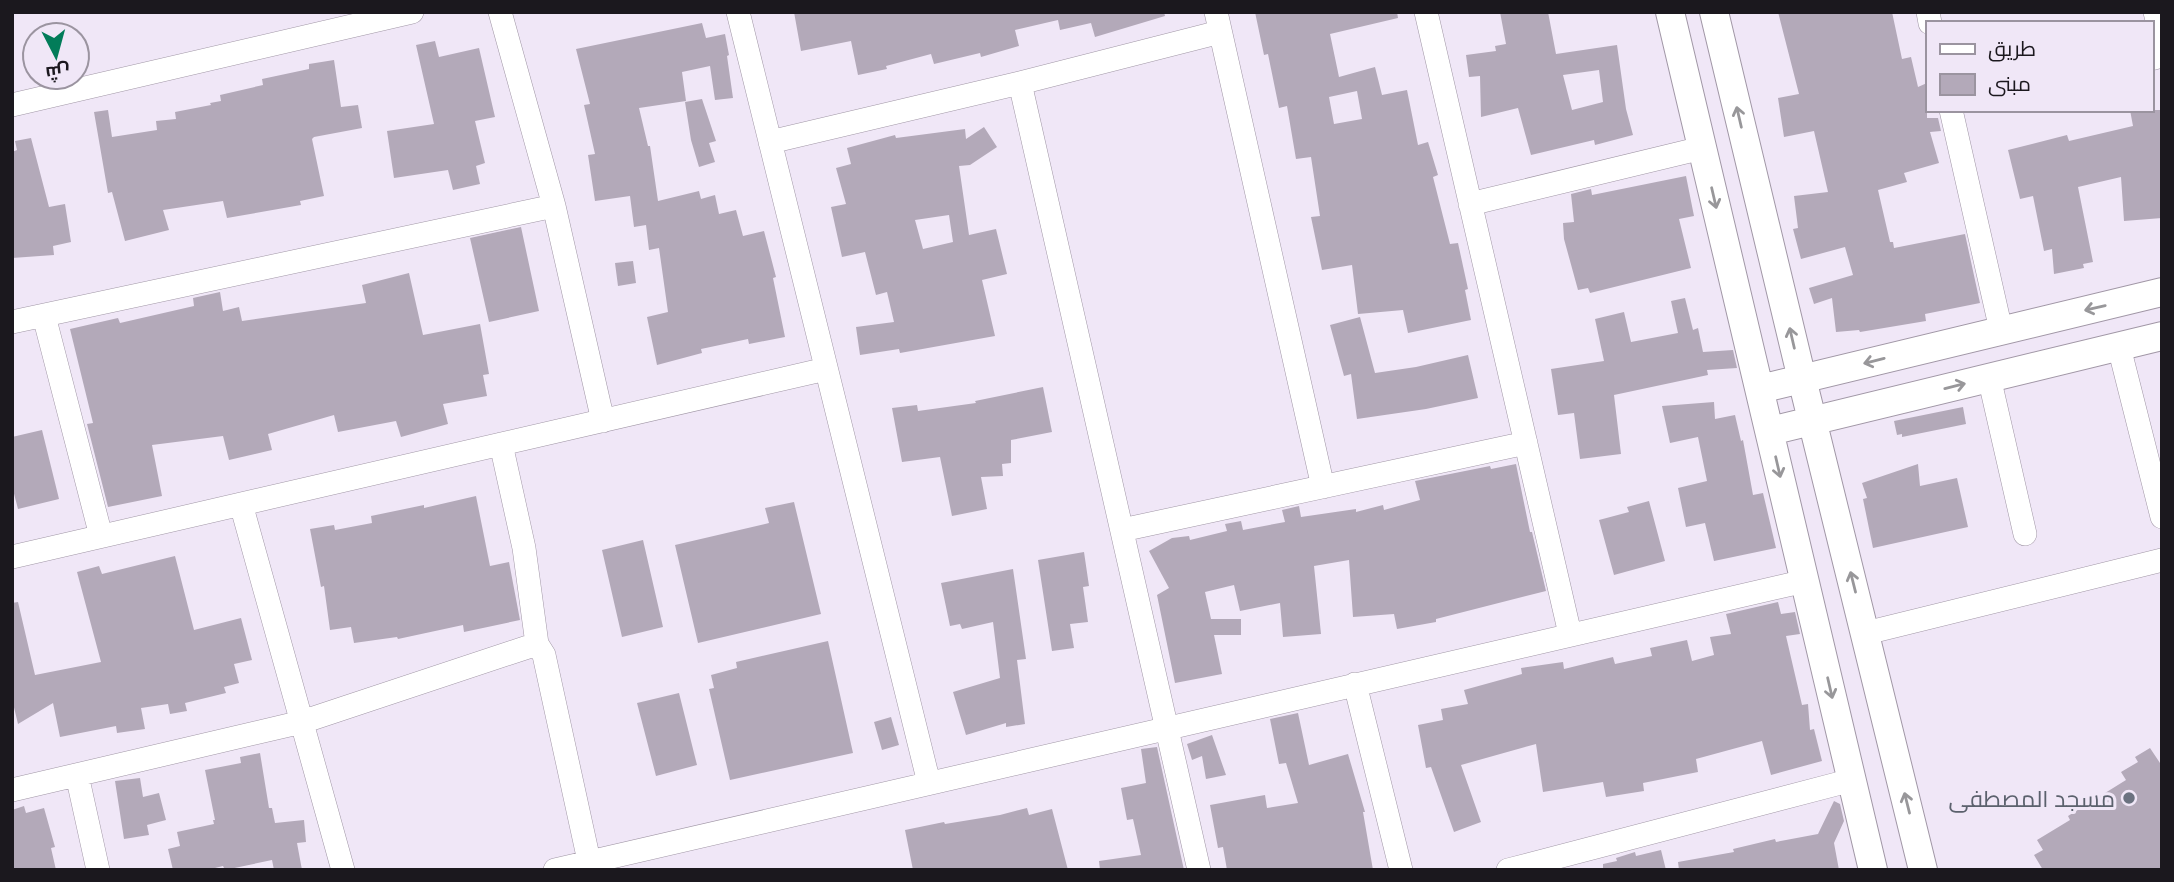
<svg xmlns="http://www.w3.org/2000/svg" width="2174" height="882" viewBox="0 0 2174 882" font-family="'Golos Text',Cairo,sans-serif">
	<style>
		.building { fill: #b3a9b9; fill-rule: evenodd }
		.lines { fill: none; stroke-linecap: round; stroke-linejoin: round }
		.minor-casing { stroke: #a197a6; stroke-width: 24 }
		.tertiary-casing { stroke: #a197a6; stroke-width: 30 }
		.minor { stroke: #fff; stroke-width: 23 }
		.tertiary { stroke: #fff; stroke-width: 28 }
		.oneway { stroke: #98979a }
		.worship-dot { fill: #6b7280; stroke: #f0e7f7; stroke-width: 2.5 }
		.labels { text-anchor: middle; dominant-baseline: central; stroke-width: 6; stroke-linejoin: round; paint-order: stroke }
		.worship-label { font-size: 23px; fill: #5b616d; stroke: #f0e7f7; text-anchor: end }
	</style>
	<rect width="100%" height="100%" fill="#f0e7f7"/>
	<!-- building -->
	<path class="building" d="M794,12H1164L1165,16L1095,37L1091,23L1060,30L1058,20L1015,30L1019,46L981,57L980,53L934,64L931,54L886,66L887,69L858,75L851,41L801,51Z
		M1255,12H1397L1398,18L1330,34L1339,77L1375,67L1382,95L1407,90L1418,145L1428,142L1438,175L1433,177L1450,244L1458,243L1468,289L1465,290L1471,320L1408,333L1403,310L1358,314L1352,265L1322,270L1311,217L1320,216L1311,157L1296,159L1287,106L1279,108L1268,54L1264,55ZM1357,91L1362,119L1334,124L1329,97Z
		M1500,12H1548L1556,54L1617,45L1626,109L1633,135L1595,145L1594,140L1531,155L1518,108L1481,117L1480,76L1469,77L1466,55L1496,51L1495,46L1506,44ZM1599,70L1603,102L1572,110L1563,75Z
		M1778,12H1892L1902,59L1911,57L1918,87L1927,83V118H1938L1941,131L1930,132L1939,163L1904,173L1907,182L1878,190L1890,242H1893L1894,248L1965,234L1980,303L1925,314L1926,321L1860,332L1859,330L1836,332L1832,298L1814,304L1809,288L1853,275L1845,247L1801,259L1793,229L1798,228L1794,196L1828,192L1814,131L1784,137L1778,98L1799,94Z
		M702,23L706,38L725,34L729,55L727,56L733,98L715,100L710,66L682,72L686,101L639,108L648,146H650L658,201L699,191L701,199L715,195L719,214L736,210L743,236L764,231L776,277L773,278L785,337L749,344L748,339L701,349L702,353L657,365L647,317L668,312L659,248L649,250L646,225L634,227L630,196L595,201L588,155L595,154L584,105L590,104L576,49Z
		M435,41L439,57L479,48L495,117L475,121L485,163L476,166L480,184L453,190L448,170L394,178L387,131L434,124L416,45Z
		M334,60L341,107L358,105L362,128L314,137L312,139L324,196L300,201L301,205L227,218L223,201L163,210L169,230L125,241L112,192L108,193L94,112L108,110L112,137L157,130L156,121L176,119L175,112L211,105L210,103L221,101L220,95L263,85L262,79L309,69V64Z
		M702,99L716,141L709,143L715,162L699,167L691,140L685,102Z
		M2130,110H2162V218L2124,221L2121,177L2078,187L2093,262L2083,264L2084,268L2054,274L2052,249L2044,251L2033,196L2020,199L2008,150L2067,135L2069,141L2133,126Z
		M984,127L997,147L970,165L959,166L969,235L996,229L1007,274L982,280L995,336L900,353L899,349L860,355L856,327L894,322L887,292L876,295L865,252L842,257L831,207L846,204L836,168L851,164L847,148L895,135L896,138L965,129L966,139ZM949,215L953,242L923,249L915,220Z
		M31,138L49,207L65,204L71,242L53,246L54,255L12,258V152L17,150L15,141Z
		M1686,176L1694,216L1679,219L1691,268L1590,293L1588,288L1578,290L1564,239L1563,223L1574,222L1571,194L1591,189L1592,195Z
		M521,227L539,311L489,322L470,238Z
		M633,261L636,283L618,286L615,263Z
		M409,273L423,335L480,324L489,374L483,375L487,396L443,404L448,424L401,437L396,421L338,432L334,415L268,434L272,450L229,460L223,436L152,445L162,496L108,507L87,424L93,423L70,329L118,318L120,323L194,306L193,298L220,292L223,311L239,307L242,321L366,303L362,285Z
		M1685,298L1693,330L1698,328L1703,352L1733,350L1737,368L1707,370L1708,375L1614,395L1621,454L1580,459L1574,413L1558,415L1551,369L1604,361L1595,319L1624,312L1631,342L1678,333L1671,301Z
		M1360,317L1375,373L1416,367L1468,355L1478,398L1426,409L1357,419L1351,374L1344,376L1330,325Z
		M1043,387L1052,432L1011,440V463L1002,464L1003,476L981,477L987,509L952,516L940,457L902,462L892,408L917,405L918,411L976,403L975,401Z
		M1714,402L1715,419L1735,415L1741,441L1743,440L1753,495L1763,493L1776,548L1714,561L1705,523L1686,527L1678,488L1707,481L1698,437L1670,443L1662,406Z
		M1963,407L1966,424L1902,437V434L1897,435L1894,421Z
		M42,430L59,499L18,509L12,486V437Z
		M1516,464L1530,532H1532L1546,591L1436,619V622L1397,629L1394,614L1353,617L1349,560L1314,566L1321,634L1283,637L1280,603L1240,611L1234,585L1205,592L1211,619H1241V635H1214L1222,674L1175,683L1157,595L1169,588L1149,551L1172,538L1189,536L1190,540L1227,531L1225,524L1241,521L1243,530L1285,522L1282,510L1299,506L1301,517L1356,509V512L1383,505L1384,510L1420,500L1415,481L1490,466L1491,469Z
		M1918,464L1920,486L1957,478L1968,527L1873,548L1863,499L1867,498L1862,483Z
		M476,496L490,566L509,562L520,620L464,632L463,625L398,639L397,637L354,643L351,627L330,630L324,586L321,587L310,529L334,525L335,530L372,523L371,516L424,505V508Z
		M1649,501L1665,561L1614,575L1599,520L1629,512L1627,507Z
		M794,502L821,614L698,643L675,545L769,523L765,508Z
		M643,540L663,627L622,637L602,550Z
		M1084,552L1089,586L1083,587L1088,622L1070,624L1074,648L1052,651L1038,560Z
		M175,556L194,630L241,618L252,660L234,664L239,683L224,687L226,693L185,703L187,711L170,714L168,704L141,708L145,729L117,733L116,726L60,737L53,703L18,724L12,699V603L18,602L35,675L101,662L77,572L99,566L102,574Z
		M1013,569L1026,659L1017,660L1025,724L1006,727V723L966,735L953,692L1000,678L993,622L962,629L960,624L950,626L941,583Z
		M1778,602L1781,614L1795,612L1800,634L1786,636L1802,705L1808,704L1810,730L1814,729L1822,761L1771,775L1762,741L1696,759L1698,772L1643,783L1644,791L1606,797L1603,782L1543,792L1536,744L1461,765L1481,822L1454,832L1431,767L1426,768L1418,725L1443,720L1441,709L1468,704L1464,690L1522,674L1521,668L1563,662L1564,669L1613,657L1615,664L1652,656L1650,648L1687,640L1692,661L1714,655L1710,637L1731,634L1726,614Z
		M828,641L853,753L730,780L709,689L714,688L711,675L737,668L736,662Z
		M679,693L697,765L656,776L637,703Z
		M1298,713L1309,765L1348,754L1365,812H1363L1373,870H1227L1223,847L1218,848L1210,805L1265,795L1267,808L1298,803L1286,763L1279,764L1270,719Z
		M891,717L899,745L882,750L874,722Z
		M1212,735L1226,775L1206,779L1202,756L1192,760L1187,744Z
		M1157,747L1184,870H1100L1099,861L1141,855L1133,819L1127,820L1121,788L1146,783L1141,749Z
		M2150,748L2162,766V870H2043L2034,855L2043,850L2037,840L2070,820L2068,816L2126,780L2121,772L2138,762L2135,757Z
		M260,753L269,808H272L275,823L304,820L306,842L297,843L302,870H274L272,860L225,870L223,866L207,870H173L168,849L180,846L177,832L214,824L213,820H215L205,770L241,763L240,757Z
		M140,778L143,797L159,793L166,820L147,825L149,835L124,839L115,781Z
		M1834,801L1840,804L1844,821L1834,843L1839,870H1679L1678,862L1734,852L1733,849L1775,839L1776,842L1818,834Z
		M24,806L26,813L44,808L55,847L51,848L56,870H12V810Z
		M1027,808L1029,815L1052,809L1068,870H913L905,830L944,822L945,824L1000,815Z
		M1661,850L1666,870H1603V864L1617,861L1616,858L1635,852L1636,856Z"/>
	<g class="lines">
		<defs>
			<path id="minor" d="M500,12L554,206L603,421
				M738,12L929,783
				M1216,12L1323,487
				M1426,12L1570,634
				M1928,12L1930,23
				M2155,12L2162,40
				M2151,59L2162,56
				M1020,83L1199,870
				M12,105L412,12
				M1951,110L2001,330
				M770,142L1020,83L1220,32
				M1470,204L1702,148
				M44,316L101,536
				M12,322L554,206
				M2119,347L2162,517
				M1989,377L2025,534
				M501,444L524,548L537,644L544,655L591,870
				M241,504L343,870
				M1122,530L1526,443
				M12,557L826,369
				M1866,633L2162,560
				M1355,684L1401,870
				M77,775L98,870
				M12,790L302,722L537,644
				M555,870L1805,581
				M1508,870L1852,780"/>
			<path id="tertiary" d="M1670,12L1873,870
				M1714,12L1802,379L1923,870
				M1760,389L2162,292
				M1770,431L2162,336"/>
		</defs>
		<!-- minor casing -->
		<use href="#minor" class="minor-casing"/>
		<!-- tertiary casing -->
		<use href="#tertiary" class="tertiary-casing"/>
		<!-- minor -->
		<use href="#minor" class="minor"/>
		<!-- tertiary -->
		<use href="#tertiary" class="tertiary"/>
	</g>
	<!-- one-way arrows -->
	<defs><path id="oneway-shaft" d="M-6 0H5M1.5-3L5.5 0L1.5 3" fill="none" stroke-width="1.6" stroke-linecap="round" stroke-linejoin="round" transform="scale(1.75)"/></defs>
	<g class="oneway">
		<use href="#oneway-shaft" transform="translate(1739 117) rotate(-103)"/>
		<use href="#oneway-shaft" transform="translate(1714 198) rotate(77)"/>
		<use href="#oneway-shaft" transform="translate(2095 308) rotate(167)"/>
		<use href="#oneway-shaft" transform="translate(1792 338) rotate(-103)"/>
		<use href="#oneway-shaft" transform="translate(1874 361) rotate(166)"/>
		<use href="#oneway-shaft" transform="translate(1955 386) rotate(-14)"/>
		<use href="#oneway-shaft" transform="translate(1778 467) rotate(77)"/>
		<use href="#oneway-shaft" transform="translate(1853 582) rotate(-104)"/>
		<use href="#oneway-shaft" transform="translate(1830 688) rotate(77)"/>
		<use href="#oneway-shaft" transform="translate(1907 803) rotate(-104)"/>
	</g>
	<!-- markers -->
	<circle class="worship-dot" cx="2129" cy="798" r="7"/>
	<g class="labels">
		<!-- worship labels -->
		<g class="worship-label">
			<text x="2115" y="798">مسجد المصطفى</text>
		</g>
	</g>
	<!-- border -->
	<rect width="2174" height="882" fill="none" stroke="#1b181e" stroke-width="28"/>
	<!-- legend -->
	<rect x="1926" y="21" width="228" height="91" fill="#f0e7f7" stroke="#9b94a0" stroke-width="2"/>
	<rect x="1940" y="44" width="35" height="10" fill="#ffffff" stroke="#9b94a0" stroke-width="2"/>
	<text x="1988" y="56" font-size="21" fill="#1b181e">طريق</text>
	<rect x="1940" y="74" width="35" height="21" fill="#b3a9b9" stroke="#9b94a0" stroke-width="2"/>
	<text x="1988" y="91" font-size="21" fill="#1b181e">مبنى</text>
	<!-- north arrow -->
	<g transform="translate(56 56) rotate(174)"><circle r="33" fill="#f0e7f7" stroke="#9b94a0" stroke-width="2"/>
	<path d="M0-5L12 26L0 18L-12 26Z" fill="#027c59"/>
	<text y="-10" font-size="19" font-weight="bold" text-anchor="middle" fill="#1b181e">ش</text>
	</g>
</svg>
